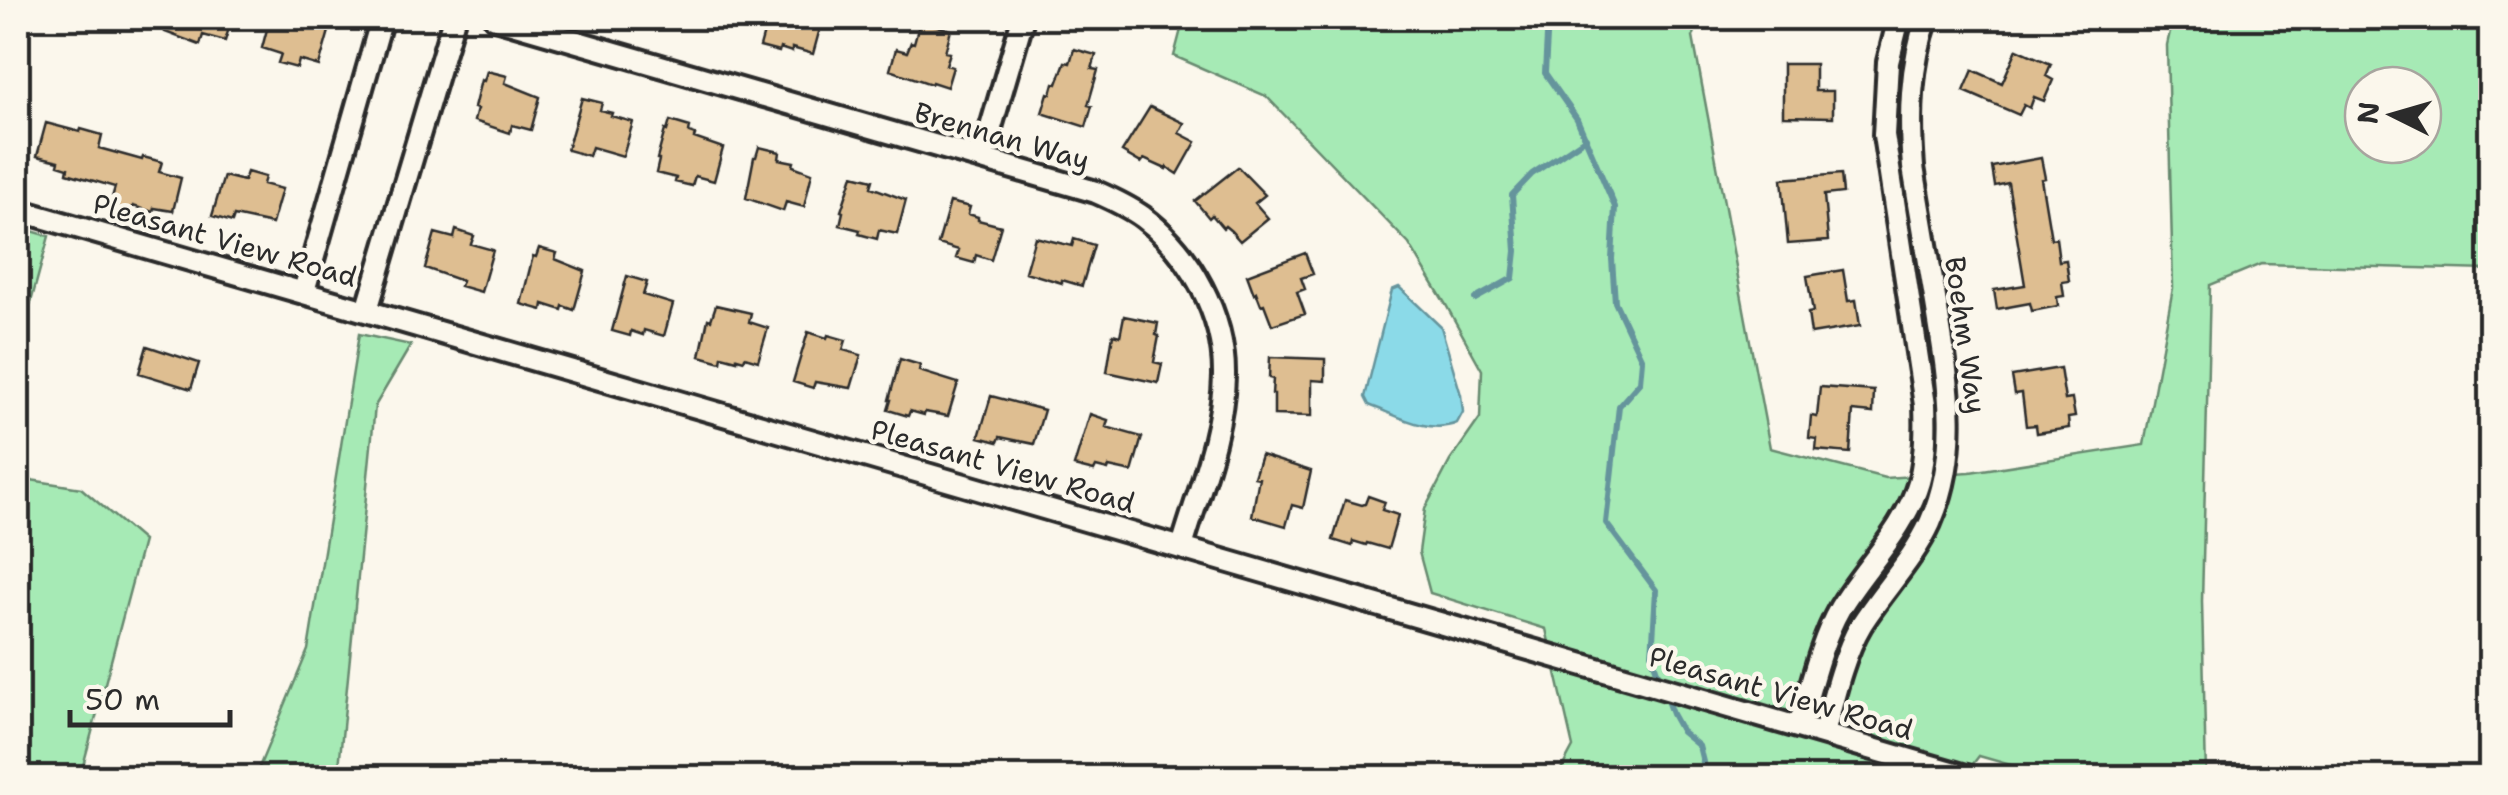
<svg xmlns="http://www.w3.org/2000/svg" width="2508" height="795" viewBox="0 0 2508 795" font-family="'Shantell Sans',sans-serif">
	<style>
		.green { fill: #a6eab5; stroke: #688a70; stroke-width: 2.5; fill-rule: evenodd }
		.water { fill: #8bdae8; stroke: #65949c; stroke-width: 2.5 }
		.lines { fill: none; stroke-linecap: round; stroke-linejoin: round }
		.stream { stroke: #65949c; stroke-width: 6 }
		.building { fill: #debe91; stroke: #2b2b2b; stroke-width: 2.5 }
		.minor-casing { stroke: #2b2b2b; stroke-width: 28 }
		.minor { stroke: #fbf7ec; stroke-width: 20 }
		.labels { text-anchor: middle; dominant-baseline: central; stroke-width: 9; stroke-linejoin: round; paint-order: stroke }
		.street-label { font-size: 28px; fill: #2b2b2b; stroke: #fbf7ec }
	</style>
	<rect width="100%" height="100%" fill="#fbf7ec"/>
	<filter id="ink" filterUnits="userSpaceOnUse"><feTurbulence type="fractalNoise" baseFrequency=".01" numOctaves="2"/><feDisplacementMap in="SourceGraphic" scale="20" xChannelSelector="R" yChannelSelector="G"/><feConvolveMatrix kernelMatrix="1 2 1 2 8 2 1 2 1" color-interpolation-filters="sRGB"/></filter>
	<g filter="url(#ink)">
		<!-- green -->
		<path class="green" d="M1184,18H1700L1693,37L1770,448L1885,478L1928,475L1931,383H1938L1941,406L1937,474L1970,472L2144,445L2173,288L2167,45L2173,18H2490V270L2261,264L2210,285L2202,601L2206,777H2053L1979,756L1963,777H1557L1573,747L1546,629L1430,593L1419,552L1425,509L1450,461L1480,418L1482,370L1446,305L1409,244L1266,96L1174,56ZM2363,85H2423V145H2363Z
			M18,227L49,236L18,350Z
			M359,334L411,345L375,406L338,777H255L308,650Z
			M18,478L81,488L143,541L80,777H18Z"/>
		<!-- water -->
		<path class="water" d="M1399,287L1441,327L1461,395L1463,412L1457,423C1429,435 1396,415 1369,405L1365,397L1392,290Z"/>
		<g class="lines">
			<!-- stream -->
			<path class="stream" d="M1548,18L1545,73L1577,119L1615,207L1612,259L1615,302L1642,360L1640,382L1619,406L1606,523L1656,590L1652,656L1660,680
				M1475,299L1513,278L1516,251L1512,195L1532,174L1586,138
				M1664,692L1672,714L1682,732L1699,746L1707,778"/>
		</g>
		<!-- building -->
		<path class="building" d="M160,18H232L225,41L203,35L200,45L165,32L167,24L160,22Z
			M270,18H289L329,31L319,66L299,60L297,68L278,63L281,54L262,48Z
			M768,18H809L822,21L813,54L792,48V52L780,48L779,52L760,47Z
			M920,21L951,30L945,52L950,53L946,65L953,67L947,87L932,82L931,84L890,70L896,49L907,52L911,42L914,43Z
			M1074,49L1096,55L1092,69L1098,70L1088,105L1092,106L1086,127L1042,113L1048,93L1051,94L1054,83L1057,84L1065,62L1070,63Z
			M2017,49L2051,64L2046,76L2053,80L2044,101L2034,97L2030,108L2024,105L2019,115L1964,91L1973,70L2002,83Z
			M1783,64H1815V91H1833V117L1783,116Z
			M487,71L507,76L505,83L540,97L531,130L512,125L510,133L474,121L477,109L474,108L481,80L484,81Z
			M582,98L602,103L600,110L612,113L611,116L633,122L623,156L592,147L589,156L567,150Z
			M1150,107L1184,123L1179,133L1196,142L1178,174L1167,167L1166,169L1144,159L1141,163L1122,152Z
			M670,121L690,127L689,133L695,135L694,138L723,148L714,181L695,176L692,186L675,182L676,178L656,173L659,160L657,159L665,130L667,131Z
			M46,123L80,132L81,129L102,135L99,148L142,160L143,157L162,162L159,172L181,178L173,211L154,208L153,212L133,206L131,211L110,205L115,187L67,173L68,168L58,165L59,161L37,156Z
			M759,147L780,152L779,159L794,162L793,166L812,173L804,207L786,202L783,211L746,198L754,157H756Z
			M2041,158L2045,178L2041,179L2051,239L2056,238L2059,261L2066,260L2069,281L2062,282L2064,296L2057,297L2058,306L2032,311L2030,303L1997,309L1994,290L2025,285L2008,183L1995,186L1992,167Z
			M1238,167L1265,195L1255,203L1268,218L1240,241L1231,231L1225,226L1223,228L1212,215L1209,218L1195,201Z
			M247,172L265,177L263,184L282,189L272,224L234,216L232,222L212,216L224,176L244,181Z
			M1841,174L1843,193L1824,195L1828,241L1788,244L1782,179Z
			M853,175L873,180L871,187L906,200L897,234L879,230L877,239L859,234L860,230L840,225L843,212L841,211Z
			M950,202L970,207L968,214L978,217V220L1001,226L991,260L976,255L974,263L956,258L959,250L938,244Z
			M456,230L474,236L471,244L493,250L481,292L460,286L462,281L425,268L435,233L454,238Z
			M1035,237L1072,246L1074,239L1094,245L1082,286L1062,280V283L1025,272Z
			M539,248L557,253L555,259L585,271L574,310L563,306L562,310L543,304L542,310L521,304L533,256L536,257Z
			M1305,253L1313,274L1301,278L1305,289L1297,292L1305,314L1272,325L1264,304L1261,305L1256,292L1254,294L1247,275Z
			M1843,270L1848,301L1856,300L1860,326L1811,334L1808,313L1813,312L1807,276Z
			M627,276L647,282L643,295L673,304L664,336L644,330L643,335L631,331L630,336L612,331Z
			M716,305L751,313L749,322L768,328L758,361L745,357L744,360L737,358V360L722,356L721,362L700,356L708,319L711,320Z
			M1124,316L1158,323L1156,335L1159,336L1154,362L1162,364L1158,383L1107,372L1113,334L1120,336Z
			M808,332L827,338L828,335L846,340L843,350L861,355L851,388L815,382L813,388L793,382Z
			M147,346L199,363L191,389L139,373Z
			M1270,357L1325,359V381L1312,380V416L1274,415V394H1272L1273,379L1269,378Z
			M900,359L920,365L919,371L958,383L948,416L925,412L924,415L910,411L908,416L888,410L891,400H889Z
			M2060,368L2065,400L2072,399L2075,417L2068,418L2069,428L2037,433L2036,425L2026,426L2022,393L2015,394L2012,376Z
			M1820,387L1874,391L1873,413L1853,411L1850,453L1816,450L1817,439L1809,438L1811,416L1817,417Z
			M991,396L1044,410L1034,444L1000,437L998,442L979,437Z
			M1090,414L1108,420L1106,427L1142,437L1132,472L1109,467L1108,470L1096,467L1094,471L1074,466Z
			M1261,455L1311,471L1303,508L1292,505L1286,526L1252,516L1259,478L1254,477Z
			M1368,496L1385,502L1382,510L1398,515L1388,549L1367,543L1366,545L1353,541L1352,546L1333,540L1345,500L1362,505L1365,504Z"/>
		<g class="lines">
			<defs>
				<path id="minor" d="M495,18L1096,192C1112,199 1129,207 1143,217C1191,253 1225,316 1224,376C1223,433 1198,492 1182,547
					M982,158L1023,18
					M18,210L1973,778
					M304,291L382,18
					M367,310L454,18
					M1799,726C1811,687 1820,643 1840,608C1865,566 1905,530 1919,482C1926,457 1926,430 1925,405L1884,135L1888,62L1899,18
					M1824,734C1833,700 1843,655 1861,625C1883,590 1913,560 1930,523C1962,451 1948,378 1936,304C1928,258 1921,213 1913,167C1909,117 1910,66 1927,18"/>
			</defs>
			<!-- minor casing -->
			<use href="#minor" class="minor-casing"/>
			<!-- minor -->
			<use href="#minor" class="minor"/>
		</g>
	</g>
	<g class="labels">
		<!-- street labels -->
		<g class="street-label">
			<text transform="translate(1002 136) rotate(16)">Brennan Way</text>
			<text transform="translate(225 240) rotate(16)">Pleasant View Road</text>
			<text transform="translate(1966 335) rotate(82)">Boehm Way</text>
			<text transform="translate(1003 466) rotate(16)">Pleasant View Road</text>
			<text transform="translate(1781 693) rotate(16)">Pleasant View Road</text>
		</g>
	</g>
	<!-- margin -->
	<rect width="2508" height="795" fill="none" stroke="#fbf7ec" stroke-width="60"/>
	<rect x="30" y="30" width="2448" height="735" fill="none" stroke="#2b2b2b" stroke-width="4" filter="url(#ink)"/>
	<!-- north arrow -->
	<g transform="translate(2393 115) rotate(275)"><circle r="48" fill="#fbf7ec" stroke="#a8a59f" stroke-width="2.5"/>
	<path d="M0-8L18 38L0 25L-18 38Z" fill="#2b2b2b"/>
	<text y="-15" font-size="28" font-weight="bold" text-anchor="middle" fill="#2b2b2b">N</text>
	</g>
	<!-- scale -->
	<path d="M70 710v15h160v-15" fill="none" stroke="#2b2b2b" stroke-width="5"/>
	<text x="85" y="710" font-size="30" fill="#2b2b2b" stroke="#fbf7ec" stroke-width="8" paint-order="stroke">50 m</text>
</svg>
